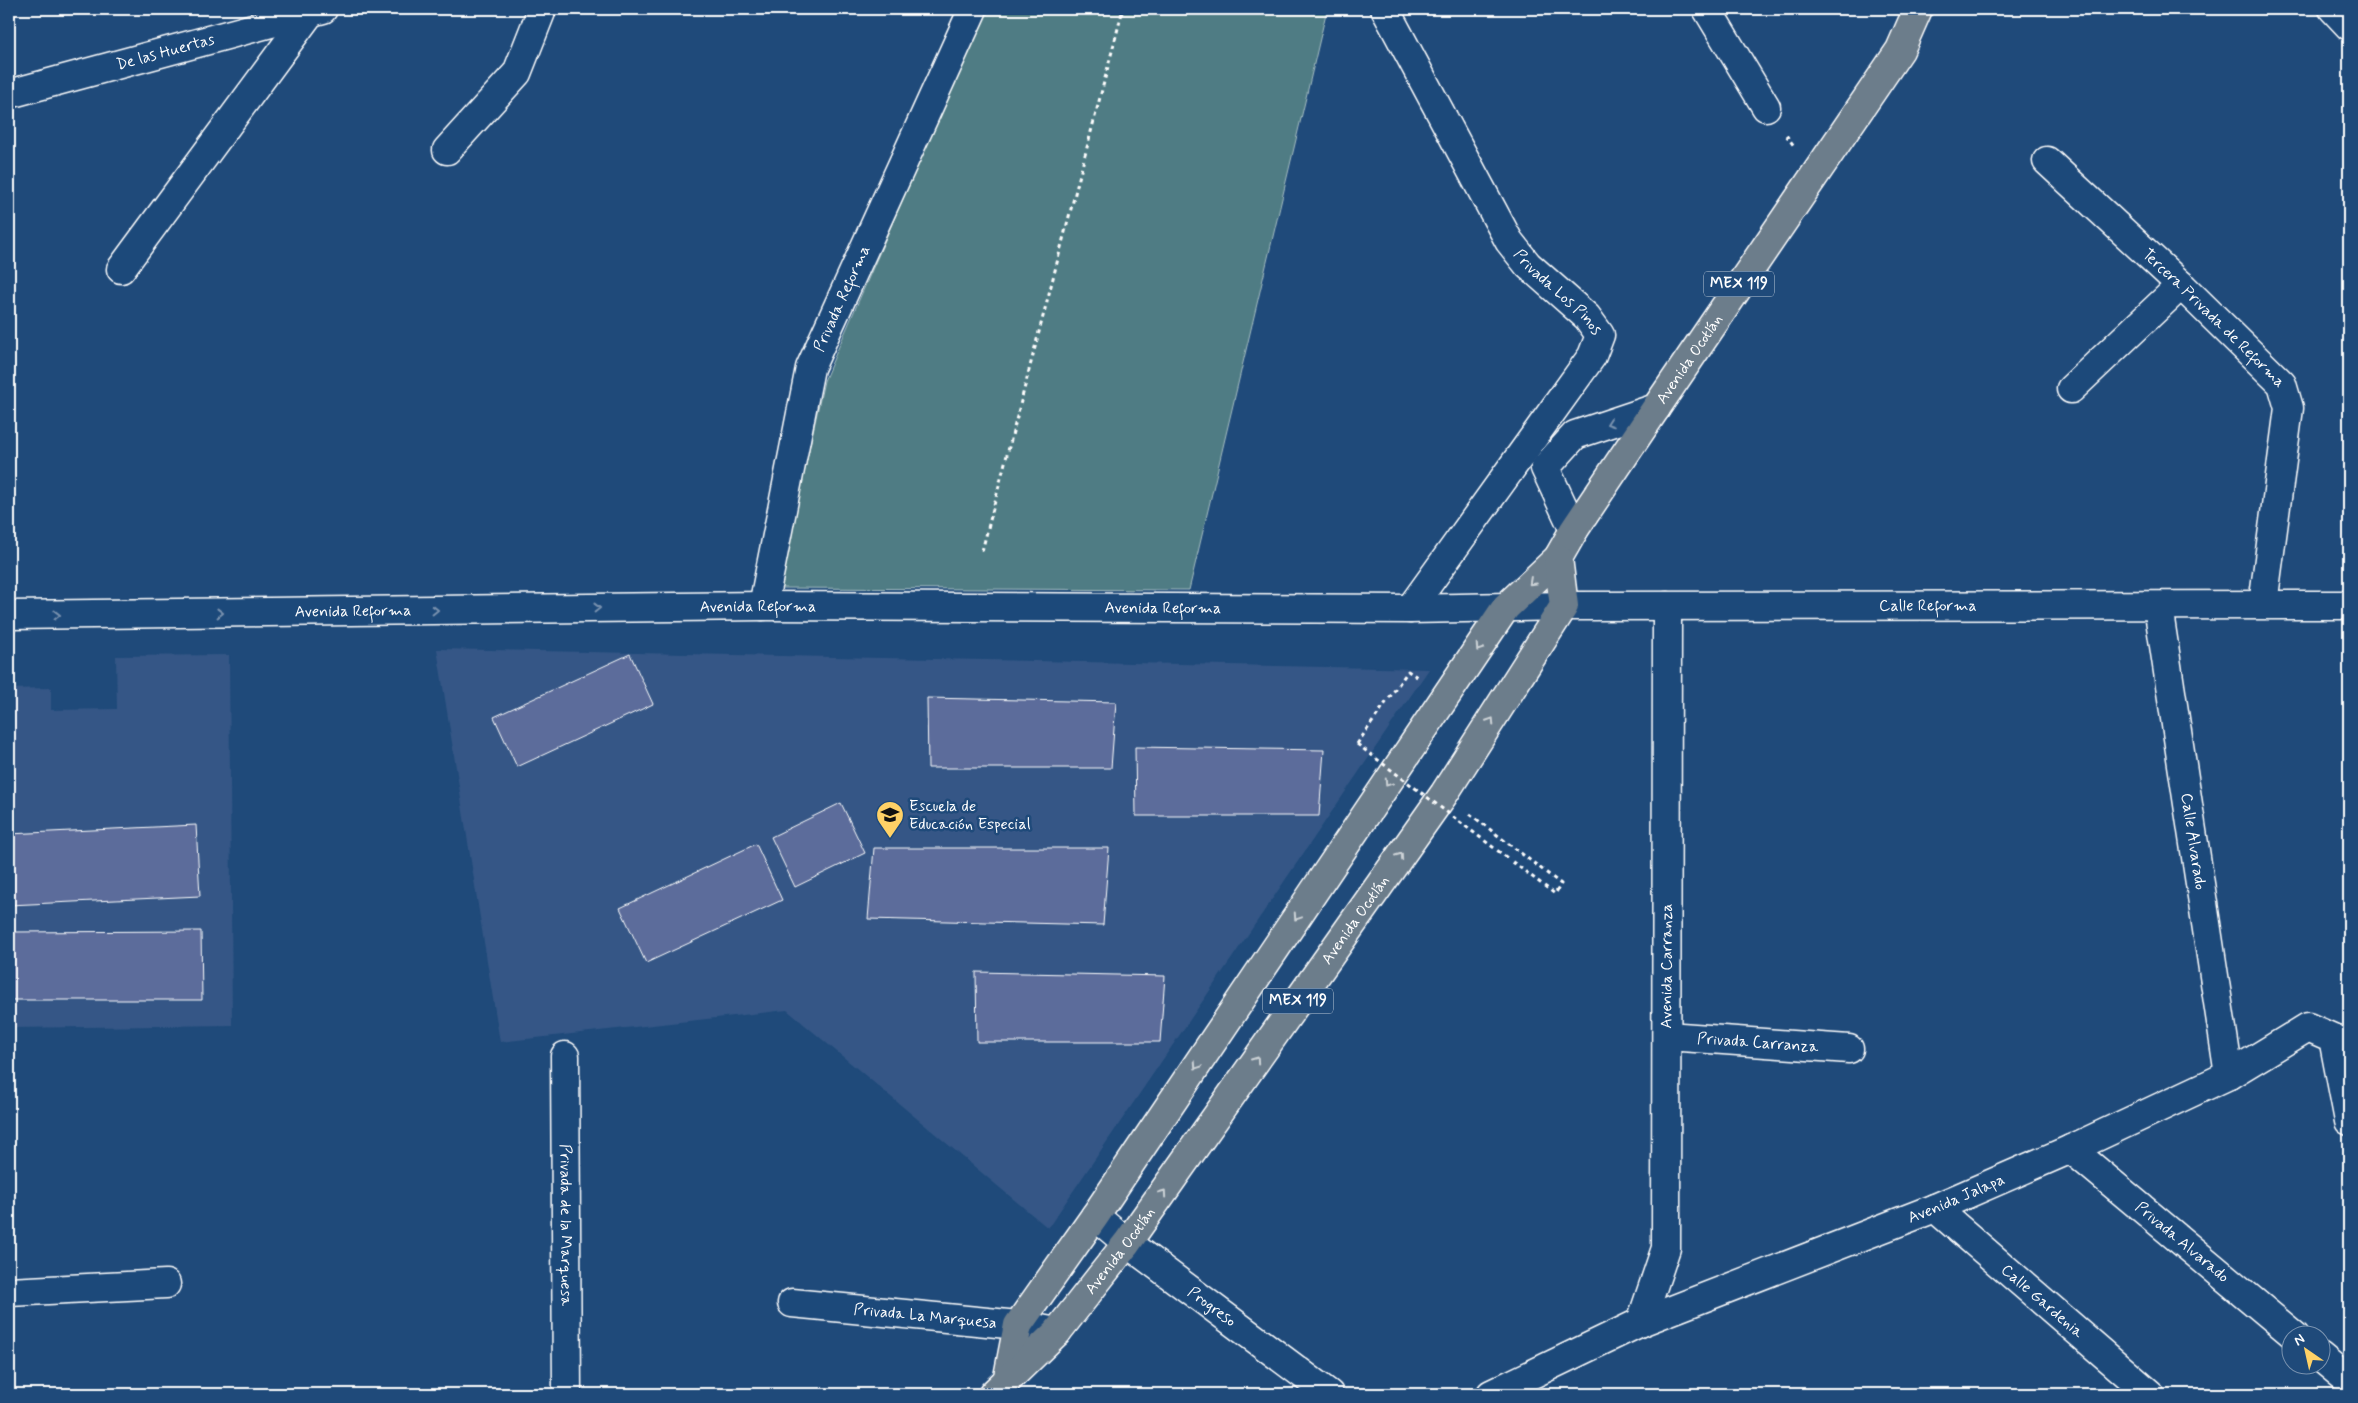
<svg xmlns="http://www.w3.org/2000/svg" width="2358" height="1403" viewBox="0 0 2358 1403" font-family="Mynerve,sans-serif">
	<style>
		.built { fill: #355786 }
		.green { fill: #4f7c84; stroke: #a7bec2 }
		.building { fill: #5c6c9b; stroke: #fff }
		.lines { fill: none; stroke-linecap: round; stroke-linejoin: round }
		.minor-casing { stroke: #fff; stroke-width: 31 }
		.major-casing { stroke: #fff; stroke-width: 31 }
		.path { stroke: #fff; stroke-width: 3; stroke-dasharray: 4 4; stroke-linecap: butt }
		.minor { stroke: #1f4a7a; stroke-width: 28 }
		.major { stroke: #6c7d8b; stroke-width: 28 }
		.path-bridge { stroke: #fff; stroke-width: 3; stroke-dasharray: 4 4; stroke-linecap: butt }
		.oneway { stroke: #7992af }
		.oneway2 { stroke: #ccd2d6 }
		.labels { text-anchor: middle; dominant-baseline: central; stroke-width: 5; stroke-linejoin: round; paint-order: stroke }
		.shield { fill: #1f4a7a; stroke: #bcc9d7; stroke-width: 1 }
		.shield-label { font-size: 15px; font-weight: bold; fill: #fff }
		.street-label { font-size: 16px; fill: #fff; stroke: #1f4a7a }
		.poi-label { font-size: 16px; fill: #fff; stroke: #1f4a7a; text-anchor: start }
	</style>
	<rect width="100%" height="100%" fill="#1f4a7a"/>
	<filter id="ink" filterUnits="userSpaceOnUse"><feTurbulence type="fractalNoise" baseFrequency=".02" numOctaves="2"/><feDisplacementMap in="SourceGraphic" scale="10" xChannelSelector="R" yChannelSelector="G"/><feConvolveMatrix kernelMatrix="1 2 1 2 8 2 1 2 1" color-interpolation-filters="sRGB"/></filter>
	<g filter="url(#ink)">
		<!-- built -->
		<path class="built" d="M437,649L1429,669L1048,1228L787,1010L500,1042Z
			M229,655L232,1025L9,1028V689L51,688V710L117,709L116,656Z"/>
		<!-- green -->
		<path class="green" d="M985,9H1327L1189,590L779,588L824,381Z"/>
		<!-- building -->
		<path class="building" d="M630,654L653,704L517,767L494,717Z
			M927,698L1116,702L1111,768H928Z
			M1135,747L1324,750L1319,816H1136Z
			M841,803L865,853L795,887L771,837Z
			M196,825L200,896L9,905V834Z
			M756,844L782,900L646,963L620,908Z
			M874,848H1109L1103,925L868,919Z
			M201,931L202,1000H9V932Z
			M976,972L1165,976L1160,1042H977Z"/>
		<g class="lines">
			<defs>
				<g id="minor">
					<path id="s1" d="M1385,9L1509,241L1528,265L1587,317L1600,335L1592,356L1410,609"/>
					<path d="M1707,9L1766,107"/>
					<path d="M2333,9L2349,26"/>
					<path id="s2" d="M9,94L323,9"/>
					<path d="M447,150L517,73L541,12L539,9"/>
					<path id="s3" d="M2047,161L2181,285L2282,384L2289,408L2263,604"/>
					<path d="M121,269L310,13"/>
					<path d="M2071,389L2181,285"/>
					<path d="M1574,530L1545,468L1575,435L1656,408"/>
					<path id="s4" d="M763,606L810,368L973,9"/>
					<path id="s5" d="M2158,606L2229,1075"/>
					<path id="s6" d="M9,615L763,606L1410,609L1564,606L2349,605"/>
					<path id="s7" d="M1667,1036L1849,1049"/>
					<path id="s8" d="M565,1056L567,1394"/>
					<path id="s9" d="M2071,1149L2295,1336"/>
					<path id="s10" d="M1935,1208L2150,1394"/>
					<path id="s11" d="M1095,1216L1127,1243L1329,1394"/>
					<path d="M9,1292L166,1284"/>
					<path id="s12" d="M792,1303L1018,1325L1057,1332"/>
					<path id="s13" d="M1641,1322L1666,1248L1667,606"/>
					<path d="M2320,1357L2349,1381"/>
					<path id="s14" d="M1491,1394L1641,1322L1935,1208L2071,1149L2229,1075L2308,1027L2333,1038L2349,1121"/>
				</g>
				<g id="major">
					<path id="s15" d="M1008,1377L1018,1325L1095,1216L1506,607L1558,558L1574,530L1656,408L1900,50L1918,9"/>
					<path id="s16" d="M993,1394L1057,1332L1127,1243L1444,794L1564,606L1558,558"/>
				</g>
			</defs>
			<!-- minor casing -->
			<use href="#minor" class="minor-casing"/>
			<!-- major casing -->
			<use href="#major" class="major-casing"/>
			<!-- path -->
			<path class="path" d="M1786,135L1794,146
				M982,551L1123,9
				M1357,744L1408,671L1417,677
				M1470,814L1561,884L1555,894L1510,860"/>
			<!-- minor -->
			<use href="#minor" class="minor"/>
			<!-- major -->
			<use href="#major" class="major"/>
			<!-- path-bridge -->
			<path class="path-bridge" d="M1357,744L1510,860"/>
		</g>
		<!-- one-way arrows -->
		<defs><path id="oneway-chevron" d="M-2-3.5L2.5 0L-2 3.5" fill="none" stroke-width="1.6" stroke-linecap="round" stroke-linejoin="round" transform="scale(1.25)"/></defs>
		<g class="oneway">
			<use href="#oneway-chevron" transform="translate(1610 423) rotate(161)"/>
			<use href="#oneway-chevron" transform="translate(597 608) rotate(-1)"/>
			<use href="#oneway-chevron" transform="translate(435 610) rotate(-1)"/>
			<use href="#oneway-chevron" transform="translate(220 613) rotate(-1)"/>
			<use href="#oneway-chevron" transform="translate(57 615) rotate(-1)"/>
		</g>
		<g class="oneway2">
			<use href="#oneway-chevron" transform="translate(1532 582) rotate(137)"/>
			<use href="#oneway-chevron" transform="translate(1479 648) rotate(123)"/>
			<use href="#oneway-chevron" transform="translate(1491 721) rotate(-57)"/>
			<use href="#oneway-chevron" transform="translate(1388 783) rotate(124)"/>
			<use href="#oneway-chevron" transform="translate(1400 856) rotate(-55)"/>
			<use href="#oneway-chevron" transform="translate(1297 917) rotate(124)"/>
			<use href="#oneway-chevron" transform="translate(1256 1060) rotate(-55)"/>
			<use href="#oneway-chevron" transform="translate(1197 1066) rotate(124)"/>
			<use href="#oneway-chevron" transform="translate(1163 1193) rotate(-55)"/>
		</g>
	</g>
	<!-- icons -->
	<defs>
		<symbol id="school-pin" viewBox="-11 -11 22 30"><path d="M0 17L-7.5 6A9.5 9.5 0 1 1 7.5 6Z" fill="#ffd166" stroke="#1f4a7a"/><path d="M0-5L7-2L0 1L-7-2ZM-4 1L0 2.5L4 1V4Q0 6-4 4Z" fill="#111"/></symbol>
	</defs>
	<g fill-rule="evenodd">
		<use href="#school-pin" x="874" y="799" width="32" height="43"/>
	</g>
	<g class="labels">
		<!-- shield labels -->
		<g class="shield">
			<rect x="1704" y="271.5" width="70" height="25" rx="4"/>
			<rect x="1263" y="988.5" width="70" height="25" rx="4"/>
		</g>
		<g class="shield-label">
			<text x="1739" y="284">MEX 119</text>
			<text x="1298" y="1001">MEX 119</text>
		</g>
		<!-- street labels -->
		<g class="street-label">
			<text stroke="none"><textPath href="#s2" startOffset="162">De las Huertas</textPath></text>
			<text stroke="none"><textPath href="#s1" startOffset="334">Privada Los Pinos</textPath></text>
			<text stroke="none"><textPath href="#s4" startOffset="319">Privada Reforma</textPath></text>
			<text stroke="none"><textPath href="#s3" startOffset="229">Tercera Privada de Reforma</textPath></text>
			<text stroke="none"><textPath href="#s15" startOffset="1231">Avenida Ocotlán</textPath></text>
			<text stroke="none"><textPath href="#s6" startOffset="749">Avenida Reforma</textPath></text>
			<text stroke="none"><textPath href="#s6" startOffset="1919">Calle Reforma</textPath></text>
			<text stroke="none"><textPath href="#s6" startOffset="1154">Avenida Reforma</textPath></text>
			<text stroke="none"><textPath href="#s6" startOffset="344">Avenida Reforma</textPath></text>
			<text stroke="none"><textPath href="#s5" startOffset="238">Calle Alvarado</textPath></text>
			<text stroke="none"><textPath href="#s16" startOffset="598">Avenida Ocotlán</textPath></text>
			<text stroke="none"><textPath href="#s13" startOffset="360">Avenida Carranza</textPath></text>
			<text stroke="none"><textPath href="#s7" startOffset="91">Privada Carranza</textPath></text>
			<text stroke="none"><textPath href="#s14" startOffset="505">Avenida Jalapa</textPath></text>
			<text stroke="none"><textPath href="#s8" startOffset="169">Privada de la Marquesa</textPath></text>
			<text stroke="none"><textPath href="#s9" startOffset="145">Privada Alvarado</textPath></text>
			<text stroke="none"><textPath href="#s16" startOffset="192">Avenida Ocotlán</textPath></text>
			<text stroke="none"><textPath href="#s10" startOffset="142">Calle Gardenia</textPath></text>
			<text stroke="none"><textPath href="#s11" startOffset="148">Progreso</textPath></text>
			<text stroke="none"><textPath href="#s12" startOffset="134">Privada La Marquesa</textPath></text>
		</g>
		<!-- poi labels -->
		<g class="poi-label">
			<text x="909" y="806">Escuela de<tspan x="909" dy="18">Educación Especial</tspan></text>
		</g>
	</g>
	<!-- margin -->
	<rect width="2358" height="1403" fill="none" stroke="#1f4a7a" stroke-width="30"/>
	<rect x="15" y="15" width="2328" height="1373" fill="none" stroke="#fff" stroke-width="2" filter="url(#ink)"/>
	<!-- north arrow -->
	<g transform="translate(2306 1350) rotate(326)"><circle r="24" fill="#1f4a7a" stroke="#7992af"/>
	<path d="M0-4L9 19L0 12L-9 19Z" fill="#ffd166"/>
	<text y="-8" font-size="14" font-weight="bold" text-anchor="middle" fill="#ffffff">N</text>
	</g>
</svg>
